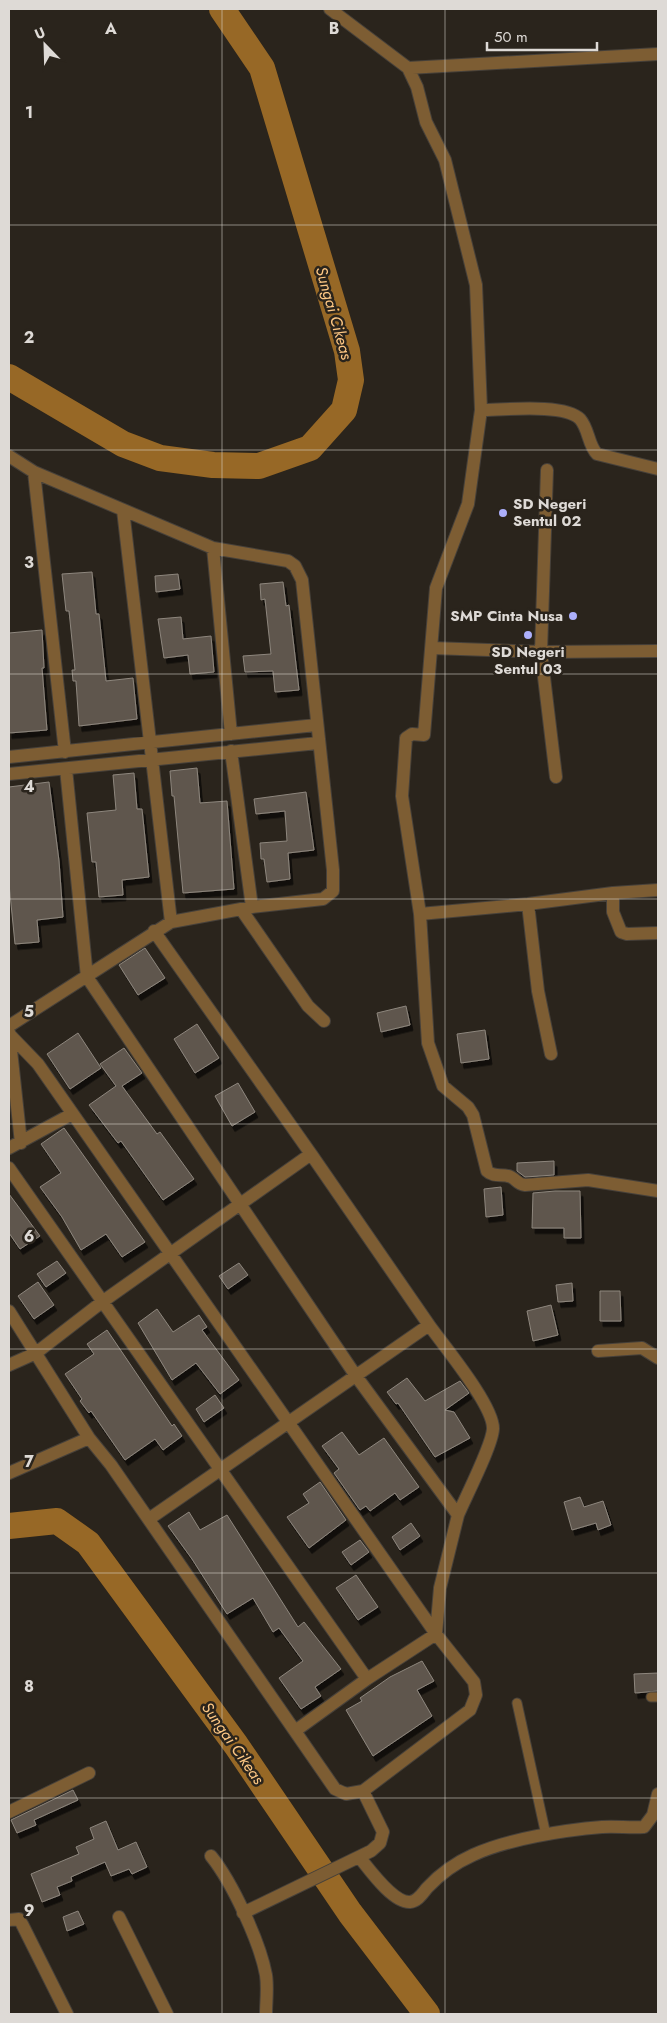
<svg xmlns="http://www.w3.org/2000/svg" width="667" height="2023" viewBox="0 0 667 2023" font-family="Jost,sans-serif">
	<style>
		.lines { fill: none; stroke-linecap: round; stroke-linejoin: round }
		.river { stroke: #976826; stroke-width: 26 }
		.building { fill: #5e574e; stroke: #8e867d; filter: url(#shadow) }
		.lane-casing { stroke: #47413a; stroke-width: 11 }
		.street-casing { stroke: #47413a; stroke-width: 14 }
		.lane { stroke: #7d5d33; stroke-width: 9 }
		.street { stroke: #7d5d33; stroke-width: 12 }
		.grid { fill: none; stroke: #dedad6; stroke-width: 1; stroke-opacity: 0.55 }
		.poi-dot { fill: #acaffb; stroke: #2a241c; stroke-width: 2 }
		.labels { text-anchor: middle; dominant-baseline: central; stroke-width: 5; stroke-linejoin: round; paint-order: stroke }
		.poi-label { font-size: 15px; font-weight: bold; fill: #dedad6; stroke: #2a241c; text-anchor: start }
		.water-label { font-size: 16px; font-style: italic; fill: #fdc784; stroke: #2a241c }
		.grid-label { font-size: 16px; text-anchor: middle; font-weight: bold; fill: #dedad6; stroke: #2a241c; stroke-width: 5; stroke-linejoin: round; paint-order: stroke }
	</style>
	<defs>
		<filter id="shadow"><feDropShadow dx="3" dy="5.5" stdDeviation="0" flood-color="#0009"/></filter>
	</defs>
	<rect width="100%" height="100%" fill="#2a241c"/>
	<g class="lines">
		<!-- river -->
		<path class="river" d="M9,377L123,444L160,458L213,465L259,466L310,448L344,410L351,380L347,351L262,68L222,9
			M9,1526L57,1521L88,1543L236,1745L350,1913L427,2014"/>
	</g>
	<!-- building -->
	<path class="building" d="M92,572L96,614H99L106,681L133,678L137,719L79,726L76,681H73L72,670H75L69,611H66L62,574Z
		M178,574L180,589L156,592L155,576Z
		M283,582L286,606L289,605L299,690L275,692L273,671L245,672L243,656L271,654L265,599L261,600L260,584Z
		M181,617L183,639L211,636L214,672L190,674L188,655L164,658L158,619Z
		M42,630L44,668H42L47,730L9,733V633Z
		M197,768L200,803L227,801L234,889L183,893L174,796H172L170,771Z
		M134,773L137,809H142L149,877L122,880L123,895L99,897L96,862H92L87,813L116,810L113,775Z
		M49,782L59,861L63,917L37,920L39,942L15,944L9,884V787Z
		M306,792L314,850L288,853L290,879L267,882L264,859H261L260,843L287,841L285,811L256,814L254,799Z
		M145,948L165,978L138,995L119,965Z
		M406,1006L410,1025L381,1032L377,1013Z
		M197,1024L219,1058L195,1073L174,1039Z
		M485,1030L489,1059L461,1063L457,1034Z
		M78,1033L101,1068L70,1089L47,1054Z
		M124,1048L142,1073L122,1086L157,1134L160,1132L194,1179L163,1200L121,1141L118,1143L89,1105L116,1086L100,1064Z
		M238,1083L255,1112L232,1126L215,1096Z
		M64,1128L145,1242L122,1257L106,1234L81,1250L62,1217L40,1187L61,1173L41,1144Z
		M554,1161V1175L525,1177L517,1171V1163Z
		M501,1187L503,1215L486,1217L484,1189Z
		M555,1191H580L581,1238H564V1228H532L533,1193Z
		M9,1194L40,1236L20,1249L9,1233Z
		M57,1261L66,1273L46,1287L37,1274Z
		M239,1263L248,1275L228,1289L219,1276Z
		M38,1282L54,1305L34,1319L18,1296Z
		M572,1283L573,1301L558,1302L556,1285Z
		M600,1291H620L621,1321H600Z
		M551,1305L558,1335L533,1341L527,1311Z
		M157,1309L173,1332L199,1315L207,1327L202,1330L239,1380L220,1394L196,1363L172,1380L138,1323Z
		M107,1330L172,1426L174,1424L182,1436L163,1450L155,1439L125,1460L91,1411L89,1413L80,1401L82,1399L65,1374L94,1354L87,1344Z
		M407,1378L425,1401L460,1381L469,1393L445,1410L454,1412L470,1438L435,1457L398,1403L396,1404L387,1392Z
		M215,1395L224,1408L204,1422L196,1409Z
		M342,1432L359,1455L384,1438L419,1487L400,1500L395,1493L370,1511L366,1506L360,1510L334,1473L339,1469L322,1446Z
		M320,1482L346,1520L309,1548L287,1517L309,1503L303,1494Z
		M580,1497L584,1507L603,1501L611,1525L598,1530L596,1523L572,1530L564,1502Z
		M189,1512L200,1530L227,1515L298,1627L304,1622L341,1669L315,1687L321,1696L301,1709L279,1678L303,1661L279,1628L273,1632L253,1598L227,1614L192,1559L168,1526Z
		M411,1523L420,1536L400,1550L392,1537Z
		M360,1540L369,1552L351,1565L342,1552Z
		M356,1575L378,1607L358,1620L336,1588Z
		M422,1661L434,1681L417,1690L432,1716L373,1756L346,1710L362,1701L360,1698L390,1677Z
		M658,1673V1691L635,1693L634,1674Z
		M73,1790L78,1800L34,1820L36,1825L17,1833L11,1820Z
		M106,1821L118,1850L136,1842L147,1867L132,1874L129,1869L111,1876L105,1862L71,1877L72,1881L57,1887L60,1895L42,1902L31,1874L79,1854L76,1847L94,1839L90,1828Z
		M78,1911L84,1924L67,1931L63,1917Z"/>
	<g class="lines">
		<defs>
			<path id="lane" d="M651,1697H658
				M517,1703L546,1835"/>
			<path id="street" d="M330,9L408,68L417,87L426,122L445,160L476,285L481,410
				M408,68L658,54
				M9,456L34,472L213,548L288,561L295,566L302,580L333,870V891L323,899L252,907L171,922
				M658,469L597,454C588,445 589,429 580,419C565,403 502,410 481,410L468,504L436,588L424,735L412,734L406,738L402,796L420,914L428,1043L443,1086L468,1107L473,1115L487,1171C494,1178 503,1173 511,1177C517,1180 517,1184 525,1185L588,1180L658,1191
				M547,470L541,652L556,777
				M34,472L65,752
				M213,548L231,734
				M432,648L541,652L658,651
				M231,751L252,907
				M9,757L316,725
				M66,769L87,977L356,1376L458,1515L440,1588L436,1634L367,1679L295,1731
				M9,774L318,743
				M613,893V912L621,932L627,934L658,933
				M528,904L538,991L551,1054
				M241,909L308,1006L324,1021
				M420,914L528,904L613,893L658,890
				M9,1026L171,922L123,510
				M9,1032L21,1143
				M9,1148L72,1114
				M311,1154L429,1325
				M9,1168L367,1679
				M9,1311L89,1438L111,1465L335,1789L346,1794L363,1791L470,1710L476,1695L474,1682L436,1634L38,1064L10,1035
				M598,1351L642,1348L658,1358
				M9,1365L36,1353L102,1302L311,1154L154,931
				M9,1473L89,1438
				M149,1519L429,1325C444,1346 494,1406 493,1429C492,1446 466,1496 458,1515
				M9,1812L89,1773
				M211,1856C232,1882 260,1942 266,1975C268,1988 266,2002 266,2014
				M360,1858C369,1869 393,1903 410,1902C418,1901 422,1894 427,1888C440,1874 455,1863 473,1855C507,1839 565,1830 602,1827C616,1826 630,1828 644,1827L653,1815L658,1794
				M243,1913L371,1851L380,1843L383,1832L363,1791
				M119,1917L167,2014
				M9,1920L19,1919L22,1924L67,2014"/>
		</defs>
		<!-- lane casing -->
		<use href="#lane" class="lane-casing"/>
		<!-- street casing -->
		<use href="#street" class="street-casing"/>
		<!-- lane -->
		<use href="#lane" class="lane"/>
		<!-- street -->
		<use href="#street" class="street"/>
	</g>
	<!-- grid -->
	<path class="grid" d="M222,9V2014M445,9V2014M9,225H658M9,450H658M9,674H658M9,899H658M9,1124H658M9,1349H658M9,1573H658M9,1798H658"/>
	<!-- markers -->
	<g class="poi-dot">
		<circle cx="503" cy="513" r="5"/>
		<circle cx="573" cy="616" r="5"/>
		<circle cx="528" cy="635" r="5"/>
	</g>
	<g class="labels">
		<!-- poi labels -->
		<g class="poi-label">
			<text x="513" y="504">SD Negeri<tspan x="513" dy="17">Sentul 02</tspan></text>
			<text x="563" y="616" text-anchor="end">SMP Cinta Nusa</text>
			<text x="528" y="652" text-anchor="middle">SD Negeri<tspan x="528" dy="17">Sentul 03</tspan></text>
		</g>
		<!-- water labels -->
		<g class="water-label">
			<text transform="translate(334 313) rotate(74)">Sungai Cikeas</text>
			<text transform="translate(233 1743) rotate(55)">Sungai Cikeas</text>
		</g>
	</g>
	<g class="grid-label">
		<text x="111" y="34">A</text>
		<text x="334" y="34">B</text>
		<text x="29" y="118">1</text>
		<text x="29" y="343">2</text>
		<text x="29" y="568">3</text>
		<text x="29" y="792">4</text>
		<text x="29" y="1017">5</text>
		<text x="29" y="1242">6</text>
		<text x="29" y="1467">7</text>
		<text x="29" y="1692">8</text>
		<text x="29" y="1916">9</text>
	</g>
	<!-- border -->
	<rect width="667" height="2023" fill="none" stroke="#dedad6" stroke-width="20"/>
	<!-- north arrow -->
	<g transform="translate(45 45) rotate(337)" stroke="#2a241c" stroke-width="4" paint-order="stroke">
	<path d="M0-4L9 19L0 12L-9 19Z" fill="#dedad6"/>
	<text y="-8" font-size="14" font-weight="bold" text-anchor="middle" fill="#dedad6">U</text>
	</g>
	<!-- scale -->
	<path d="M487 42v8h110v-8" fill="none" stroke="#dedad6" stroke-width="2.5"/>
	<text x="494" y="42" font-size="15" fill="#dedad6" stroke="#2a241c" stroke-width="4" paint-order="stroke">50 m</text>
</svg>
